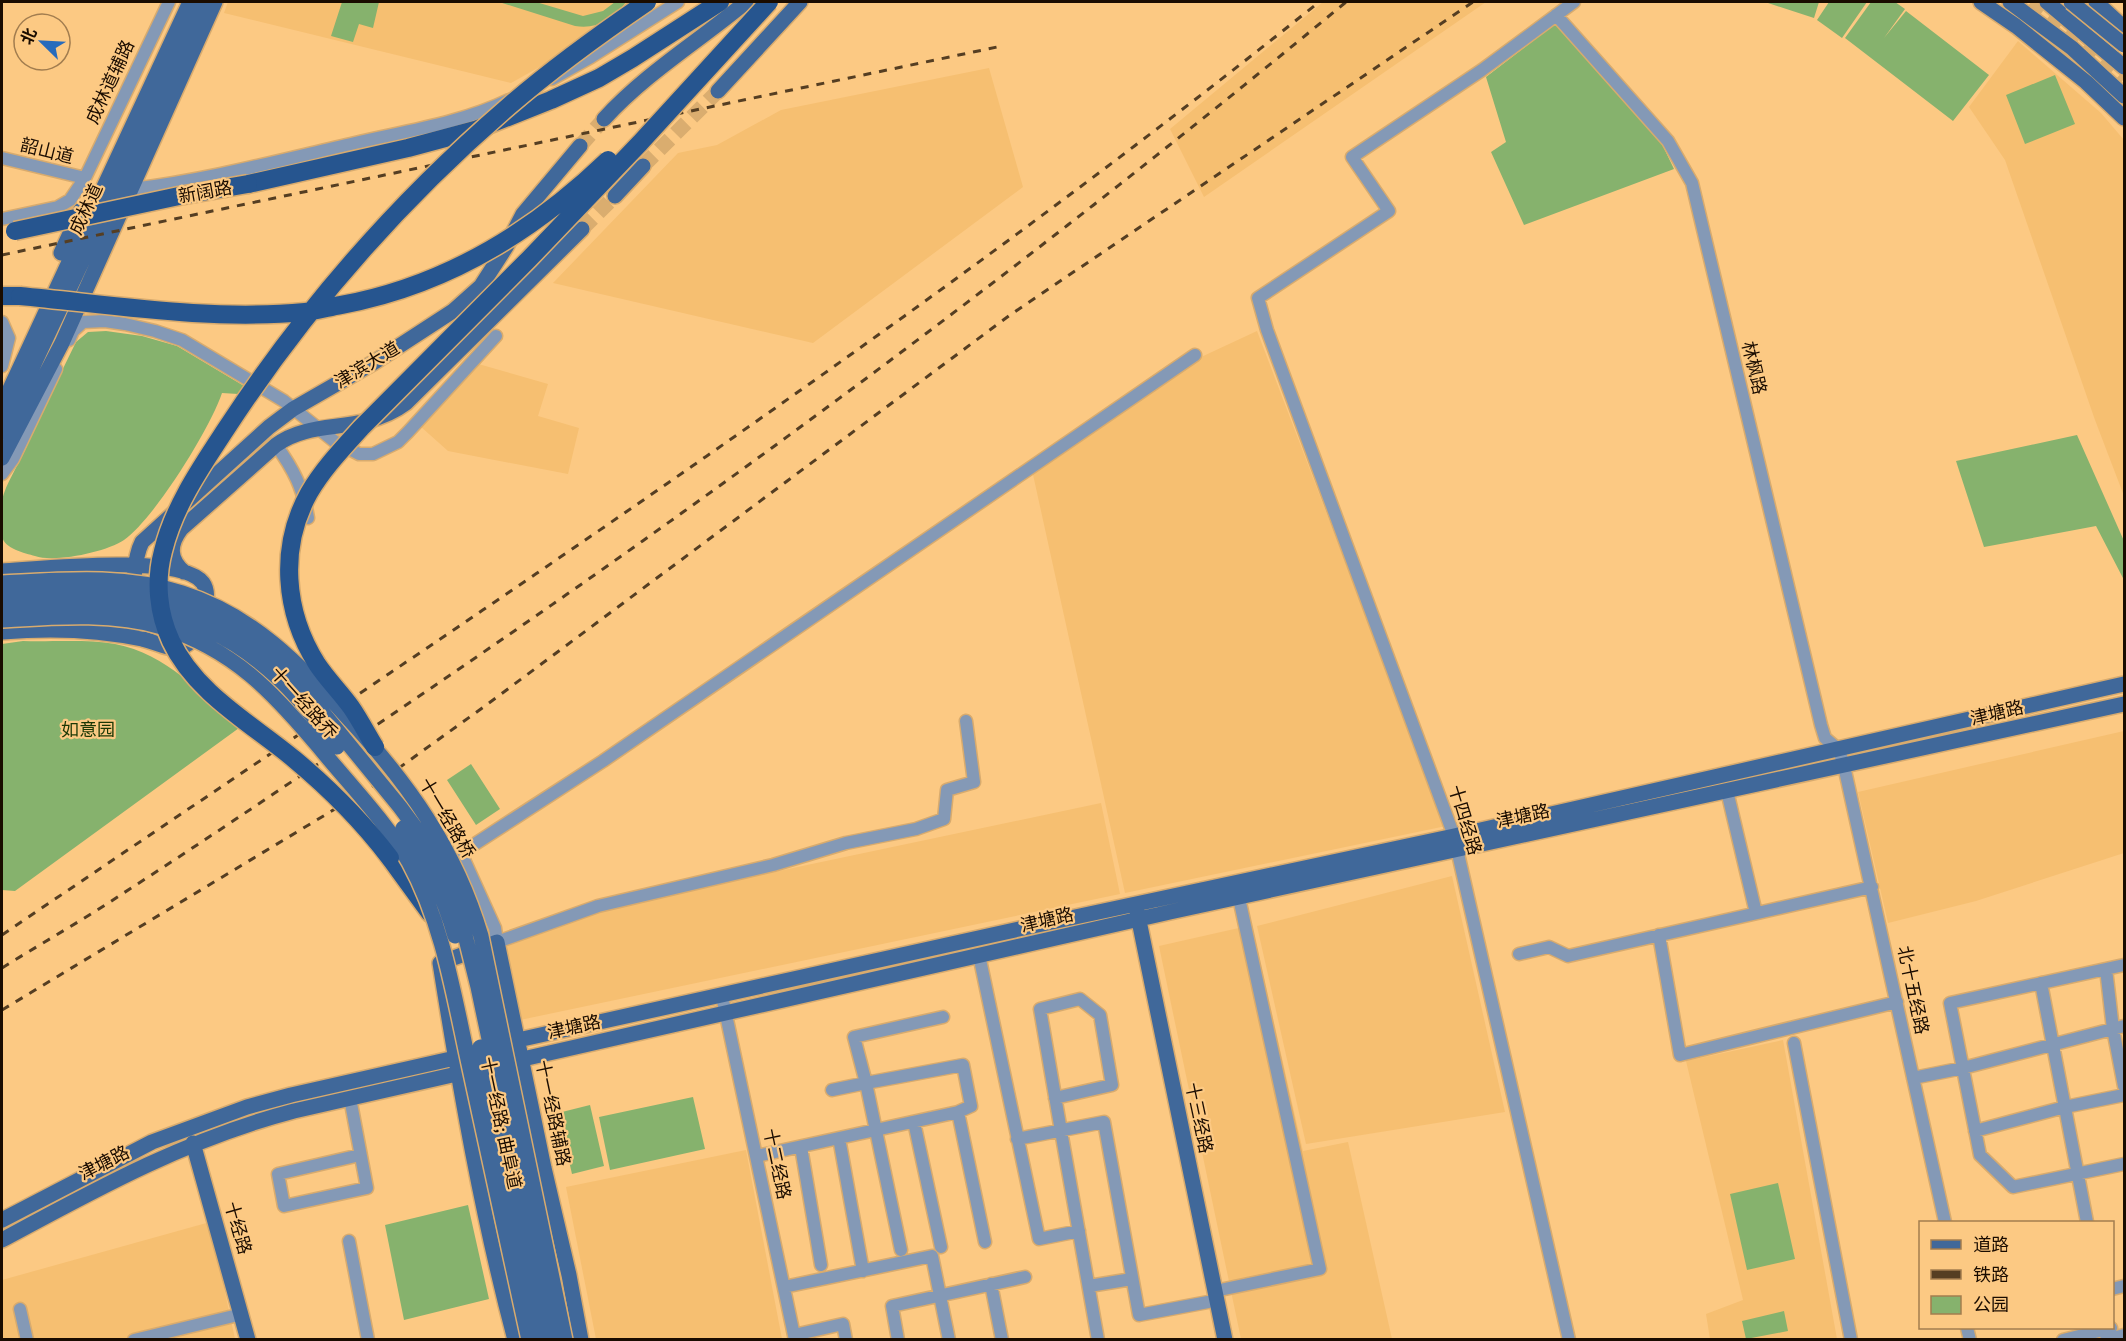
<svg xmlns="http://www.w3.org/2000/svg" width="2126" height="1341" viewBox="0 0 2126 1341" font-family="Signika,'Noto Sans SC',sans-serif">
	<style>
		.built { fill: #f6bf71 }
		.green { fill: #86b26d }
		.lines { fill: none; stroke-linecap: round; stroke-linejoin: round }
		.major-tunnel { stroke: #daad6f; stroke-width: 15; stroke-dasharray: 15 8; stroke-linecap: butt }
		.minor-casing { stroke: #d8ab6e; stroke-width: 15 }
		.major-casing { stroke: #d8ab6e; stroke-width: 18 }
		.highway-casing { stroke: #d8ab6e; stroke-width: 21 }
		.minor { stroke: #8499b6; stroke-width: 12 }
		.major { stroke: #40689a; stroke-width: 15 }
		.highway { stroke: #26558f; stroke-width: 18 }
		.rail { stroke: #553e22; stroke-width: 3; stroke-dasharray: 8 8; stroke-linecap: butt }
		.major-bridge-casing { stroke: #d8ab6e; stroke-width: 18; stroke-linecap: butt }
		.highway-bridge-casing { stroke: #d8ab6e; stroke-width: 21; stroke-linecap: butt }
		.major-bridge { stroke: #40689a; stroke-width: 15 }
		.highway-bridge { stroke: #26558f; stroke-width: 18 }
		.labels { text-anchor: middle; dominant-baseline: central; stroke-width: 4.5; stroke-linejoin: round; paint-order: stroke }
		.street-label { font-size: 18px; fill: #1a0c00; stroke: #fcc983 }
		.park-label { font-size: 18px; fill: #1b3805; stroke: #fcc983 }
	</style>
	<rect width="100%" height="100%" fill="#fcc983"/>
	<!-- built -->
	<path class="built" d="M228,2H638L561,55L511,83L224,13Z
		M1323,2H1486L1204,197L1170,129Z
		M2018,41L2101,113L2124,140V496L2095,420L2005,160L1969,107Z
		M989,68L1023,187L813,343L553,283L678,153L717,145L781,110Z
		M1257,331L1446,826L1125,893L1032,470L1199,358Z
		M475,363L548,384L538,416L579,428L568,474L448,451L420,426Z
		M2124,731V853L1976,901L1888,923L1858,792Z
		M1101,803L1120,894L520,1020L501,935L599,909Z
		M1452,876L1505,1112L1306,1144L1257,926Z
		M1252,925L1303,1151L1348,1142L1392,1339H1241L1159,946Z
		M1783,1040L1837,1339H1710L1706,1314L1743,1300L1686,1061Z
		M746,1150L782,1339H596L566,1187Z
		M210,1222L235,1339L2,1340V1280Z"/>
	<!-- green -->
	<path class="green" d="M342,2H379L373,28L359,24L353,42L331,36Z
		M499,2H536L583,16L603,11L615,2H626C614,19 596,30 575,26Z
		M1765,2H1819L1814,18Z
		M1829,2H1867L1842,38L1817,20Z
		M1871,2H1895L1905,9L1884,38L1906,11L1989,75L1953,121L1845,38Z
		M1555,24L1661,142L1674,169L1524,225L1491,152L1506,142L1486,77Z
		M2055,75L2075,124L2025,144L2006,95Z
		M106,331L142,336L177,346L244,386L238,394L222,393C210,429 154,519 124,540C106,552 55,563 35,556C25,553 4,549 2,536C0,527 0,509 2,500C6,483 18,466 25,450C42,414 58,378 76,342L88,332Z
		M2077,435L2124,541V580L2096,526L1984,547L1956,461Z
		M23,641C51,642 88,639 115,644C167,654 202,694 239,728L15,891L2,890V644Z
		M471,764L500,809L476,825L447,780Z
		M693,1097L705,1149L610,1170L599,1117Z
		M590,1105L604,1166L572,1174L558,1113Z
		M1778,1183L1795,1259L1747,1270L1730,1194Z
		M468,1205L489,1299L404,1320L385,1225Z
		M1784,1311L1788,1331L1746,1339L1742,1321Z"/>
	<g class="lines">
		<!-- major-tunnel -->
		<path class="major-tunnel" d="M2031,2L2076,35L2124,79
			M580,146L604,119
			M643,166L718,91
			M582,229L615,196"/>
		<defs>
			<path id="minor" d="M1556,15L1668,141L1692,183L1821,725L1825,738L1839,750L1844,766L1945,1222
				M552,79L591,57L678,2
				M2,158L85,178
				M132,189C207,180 281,160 355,143C407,131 461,123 509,100
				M2,219L58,207L70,200L85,178L169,2
				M2,322L9,338L2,366
				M69,340L73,331L83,322L105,321L125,324L155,331L182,340L284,401L334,441L359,454H373L398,442L408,432L496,336
				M276,445C294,470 303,488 308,518
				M2,474L13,459L56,369
				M966,721L974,782L947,790L944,819L916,829L846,843L773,865L598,906L497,942L495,928L461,853L603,761L1195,355
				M1727,791L1756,913
				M1659,935L1680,1055L1897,1002
				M1519,954L1549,947L1568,956L1872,887
				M979,955L1039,1239L1079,1231
				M2124,965L1950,1003L1980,1155L2013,1187L2124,1164
				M2106,969L2113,1029L2124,1086
				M2041,983L2087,1222
				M722,996L795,1340
				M1794,1043L1851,1340
				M1913,1078L1963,1068L2124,1026
				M832,1090L866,1083L854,1037L943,1017
				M350,1098L367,1188L284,1206L278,1174L360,1155
				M1055,1098L1112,1085L1100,1015L1080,999L1040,1009L1061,1131L1098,1340
				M914,1122L941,1247
				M1975,1131L2065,1107L2124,1095
				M1017,1139L1104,1122L1139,1315L1208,1302
				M801,1147L821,1265
				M757,1156L839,1138
				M349,1241L368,1340
				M901,1250L866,1083L963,1065L971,1106L958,1112
				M863,1271L839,1138L958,1112L985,1242
				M991,1284L1002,1340
				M1089,1286L1132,1279
				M784,1287L932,1256L949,1340
				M2112,1289L2124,1286
				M1215,1291L1320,1269L1239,898
				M20,1309L27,1340
				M1967,1328L1970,1340
				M794,1335L843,1324L846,1340
				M134,1340L242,1314
				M898,1340L892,1306L1025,1277
				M1569,1340L1454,836L1267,330L1258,298L1389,211L1352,157L1482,70L1574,2
				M2063,1340L2111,1328
				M2106,1340L2124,1335"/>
			<path id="major" d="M1981,2L2016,26L2086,82L2124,118
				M2010,2L2072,48L2124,96
				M2047,2L2124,67
				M2096,2L2124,28
				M718,91L800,2
				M604,119C646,73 699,41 746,2
				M615,196L643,166
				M61,253L81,210
				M2,406L190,2
				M2,432L204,2
				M2,458L62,343L215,2
				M2,571C39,569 181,553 203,583C210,593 205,608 202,618C198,628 193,644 182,647C169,651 154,641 142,639C95,629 49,628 2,632
				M184,572C169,559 169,545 181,529L276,445C303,425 336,429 367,421C382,417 394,412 406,403L582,229
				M132,637C133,612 131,563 142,542L269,427L293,409L373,363L453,311L481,286L506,247L523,214L580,146
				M1137,911L1225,1340
				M193,1143L248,1340
				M2,1220L152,1142L247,1107L291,1095L455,1058L518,1040L1019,929L1454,836L2124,684
				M2,1240C98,1188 187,1139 294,1111L1170,912L2124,704
				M515,1340C482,1216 460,1089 440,963L497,942L544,1168L569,1275L581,1340"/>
			<path id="highway" d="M248,184L408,148L475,130L551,100L599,78L633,58L720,2
				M2,296H20
				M390,858L430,913"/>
		</defs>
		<!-- minor casing -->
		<use href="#minor" class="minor-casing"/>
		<!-- major casing -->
		<use href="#major" class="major-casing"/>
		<!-- highway casing -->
		<use href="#highway" class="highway-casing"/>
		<!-- minor -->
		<use href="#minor" class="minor"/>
		<!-- major -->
		<use href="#major" class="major"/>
		<!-- highway -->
		<use href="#highway" class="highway"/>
		<!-- rail -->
		<path class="rail" d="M2,255L1002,46
			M2,935C447,633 899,339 1319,2
			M2,968C42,943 83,920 122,894C206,840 289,783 372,728C708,502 1034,260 1346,2
			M2,1010L378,783L485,706L1010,315L1473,2"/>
		<defs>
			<path id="major-bridge" d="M2071,2L2124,45
				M2,583C62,580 123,574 182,593C254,616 298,663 347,717C408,783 455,848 481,936L565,1340
				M2,595L89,591L122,593L177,606L224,625L257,646L292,675L400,807L420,834L441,869L458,907L478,987L553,1340
				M2,607C108,599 195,600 278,678C300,698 318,723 337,747
				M2,620C54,617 111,612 162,627C233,649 273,692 319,747C349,784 385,820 409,862C443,924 454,996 469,1064C489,1156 509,1248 529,1340
				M403,828C427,861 444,897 455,936
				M480,1047L542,1340"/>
			<path id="highway-bridge" d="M15,231L179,196L248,184
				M20,296C114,305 210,321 305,312C317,311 329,307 341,305C445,286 532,233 608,160
				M375,747C367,734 360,720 351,707C340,692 327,679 317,664C284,612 279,547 309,493C323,469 342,449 361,428L529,259L640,143L769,2
				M390,858C362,821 330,789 294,759C252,724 195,693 171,641C158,613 155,581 163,551C174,506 201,467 226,429C305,308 400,200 509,106C553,68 600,34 647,2"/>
		</defs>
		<!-- major-bridge casing -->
		<use href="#major-bridge" class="major-bridge-casing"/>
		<!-- highway-bridge casing -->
		<use href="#highway-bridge" class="highway-bridge-casing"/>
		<!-- major-bridge -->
		<use href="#major-bridge" class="major-bridge"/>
		<!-- highway-bridge -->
		<use href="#highway-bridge" class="highway-bridge"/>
	</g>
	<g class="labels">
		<!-- street labels -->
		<g class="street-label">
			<text transform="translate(110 82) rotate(-65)">成林道辅路</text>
			<text transform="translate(47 151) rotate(14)">韶山道</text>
			<text transform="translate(205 192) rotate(-10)">新阔路</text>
			<text transform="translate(86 209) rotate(-65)">成林道</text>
			<text transform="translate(367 365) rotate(-31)">津滨大道</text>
			<text transform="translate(1754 368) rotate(77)">林枫路</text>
			<text transform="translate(304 703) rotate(48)">十一经路乔</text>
			<text transform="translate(1997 713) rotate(-13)">津塘路</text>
			<text transform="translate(1523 816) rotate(-12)">津塘路</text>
			<text transform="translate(447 818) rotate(59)">十一经路桥</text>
			<text transform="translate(1465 820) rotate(73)">十四经路</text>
			<text transform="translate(1047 920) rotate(-13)">津塘路</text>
			<text transform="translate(1913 990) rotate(78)">北十五经路</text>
			<text transform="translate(574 1027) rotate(-12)">津塘路</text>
			<text transform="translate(553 1113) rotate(78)">十一经路辅路</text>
			<text transform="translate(1199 1118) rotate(78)">十三经路</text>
			<text transform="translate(501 1123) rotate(78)">十一经路; 曲阜道</text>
			<text transform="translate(104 1163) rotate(-27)">津塘路</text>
			<text transform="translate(777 1164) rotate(78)">十二经路</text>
			<text transform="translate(238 1228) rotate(74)">十经路</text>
		</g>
		<!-- park labels -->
		<g class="park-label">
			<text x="88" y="730">如意园</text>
		</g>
	</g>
	<!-- border -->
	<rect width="2126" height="1341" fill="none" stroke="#1a0c00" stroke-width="6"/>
	<!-- legend -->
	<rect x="1919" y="1221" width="195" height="108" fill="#fcc983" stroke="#a27d4f" stroke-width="1.5"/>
	<rect x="1931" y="1240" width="30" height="9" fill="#40689a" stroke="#a27d4f" stroke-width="1.5"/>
	<text x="1973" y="1251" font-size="18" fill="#1a0c00">道路</text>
	<rect x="1931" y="1270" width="30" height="9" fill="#553e22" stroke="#a27d4f" stroke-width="1.5"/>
	<text x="1973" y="1281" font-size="18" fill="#1a0c00">铁路</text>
	<rect x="1931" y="1296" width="30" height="18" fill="#86b26d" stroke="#a27d4f" stroke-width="1.5"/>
	<text x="1973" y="1311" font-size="18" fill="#1a0c00">公园</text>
	<!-- north arrow -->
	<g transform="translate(42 42) rotate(294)"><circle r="28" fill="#fcc983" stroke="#a27d4f" stroke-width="1.5"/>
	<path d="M0-4.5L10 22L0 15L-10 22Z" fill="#266bbc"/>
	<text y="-9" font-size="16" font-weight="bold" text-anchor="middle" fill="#1a0c00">北</text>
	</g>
</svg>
